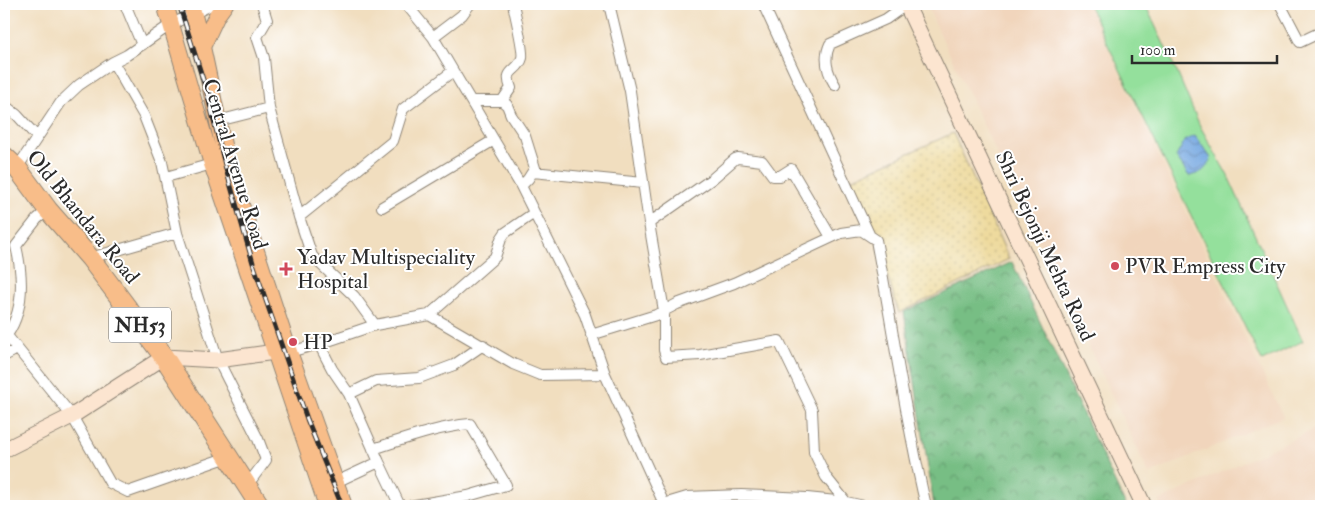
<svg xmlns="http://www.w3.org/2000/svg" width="1325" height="510" viewBox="0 0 1325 510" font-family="'IM FELL Double Pica',serif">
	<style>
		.built { fill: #f1d5bc }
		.green { fill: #94e09c; stroke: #608664 }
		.forest { fill: url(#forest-crowns); stroke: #517458 }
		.sand { fill: url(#sand-dots); stroke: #8c8264 }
		.water { fill: url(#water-waves); stroke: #506986 }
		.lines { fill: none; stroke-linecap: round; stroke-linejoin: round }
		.street-casing { stroke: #8e8475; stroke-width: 12 }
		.secondary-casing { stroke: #8e8475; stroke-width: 17 }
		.primary-casing { stroke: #8e8475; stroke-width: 18 }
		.highway-casing { stroke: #8e8475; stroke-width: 21 }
		.street { stroke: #fff; stroke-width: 10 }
		.secondary { stroke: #fce5d0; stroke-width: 15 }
		.primary { stroke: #f8bd89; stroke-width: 16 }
		.highway { stroke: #f8bd89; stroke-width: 19 }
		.rail-casing { stroke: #2b2b2b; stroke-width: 5 }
		.rail { stroke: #fff; stroke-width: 3; stroke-dasharray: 9; stroke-linecap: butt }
		.poi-dot { fill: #d1495b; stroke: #fff; stroke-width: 2 }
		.labels { text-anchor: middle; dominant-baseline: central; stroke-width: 4; stroke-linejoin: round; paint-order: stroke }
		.shield { fill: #fff; stroke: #6b6b6b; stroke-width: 1 }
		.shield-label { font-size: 20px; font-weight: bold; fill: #2b2b2b }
		.street-label { font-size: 21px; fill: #2b2b2b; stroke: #fff }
		.poi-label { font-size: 21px; fill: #2b2b2b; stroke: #fff; text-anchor: start }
	</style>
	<defs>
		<pattern id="forest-crowns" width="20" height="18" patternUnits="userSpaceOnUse" patternTransform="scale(1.25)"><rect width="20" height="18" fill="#77be84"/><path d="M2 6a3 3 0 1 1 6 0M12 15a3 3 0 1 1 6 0" fill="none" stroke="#629b6c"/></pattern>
		<pattern id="sand-dots" width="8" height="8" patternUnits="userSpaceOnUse" patternTransform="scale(1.25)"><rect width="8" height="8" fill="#eeda9e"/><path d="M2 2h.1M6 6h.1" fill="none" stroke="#cb8" stroke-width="1.8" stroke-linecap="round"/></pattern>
		<pattern id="water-waves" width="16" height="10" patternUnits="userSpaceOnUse" patternTransform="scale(1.25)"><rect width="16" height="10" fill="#75a7e1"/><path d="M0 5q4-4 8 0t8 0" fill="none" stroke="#6088b7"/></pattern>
	</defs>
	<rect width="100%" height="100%" fill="#fff"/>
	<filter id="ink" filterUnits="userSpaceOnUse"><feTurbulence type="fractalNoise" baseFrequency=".02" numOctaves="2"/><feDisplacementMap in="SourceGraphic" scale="10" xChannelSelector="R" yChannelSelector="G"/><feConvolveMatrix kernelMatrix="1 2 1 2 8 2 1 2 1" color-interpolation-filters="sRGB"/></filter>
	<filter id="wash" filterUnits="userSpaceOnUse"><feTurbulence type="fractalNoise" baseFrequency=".0096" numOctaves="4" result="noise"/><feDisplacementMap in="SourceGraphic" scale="20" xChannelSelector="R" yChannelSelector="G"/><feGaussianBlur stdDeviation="1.12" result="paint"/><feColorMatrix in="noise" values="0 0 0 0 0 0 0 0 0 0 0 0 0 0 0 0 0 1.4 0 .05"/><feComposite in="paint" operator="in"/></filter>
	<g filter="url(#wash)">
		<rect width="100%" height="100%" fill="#f1debf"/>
		<!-- built -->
		<path class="built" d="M926,4H1087L1283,417L1149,474Z
			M1321,426V506H1161L1159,501Z"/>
		<!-- green -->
		<path class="green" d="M1088,4H1145L1177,72L1200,126L1228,176L1303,341L1262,361Z"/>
		<!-- forest -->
		<path class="forest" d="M1012,262L1126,506H934L904,312Z"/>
		<!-- sand -->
		<path class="sand" d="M953,133L1009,259L899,313L873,231L845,182Z"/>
		<!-- water -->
		<path class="water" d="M1195,136L1211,158C1206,170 1202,173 1189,176L1176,157L1185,140Z"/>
	</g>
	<g filter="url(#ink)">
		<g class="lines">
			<defs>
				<path id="street" d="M125,4L142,45
					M213,4L170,25L127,55L113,62L144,116L162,162L177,233L218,360L258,439L266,460L246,487
					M262,4L267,20L257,37L264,58L269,108
					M406,4L433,37L521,186L585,315L605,374L665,506
					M609,4L630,91L649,223L664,311V350L666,357L700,355L779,341L812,410L814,452L826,477L846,502L847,506
					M763,4L869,234
					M1280,4L1300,42L1321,32
					M433,37L462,15L470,4
					M835,85C827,72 823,59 830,44L886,19L907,4
					M471,101H502L507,105L511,115L525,136L535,168L528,179L521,186
					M502,101L511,88C503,68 518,73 522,58C524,52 515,13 513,4
					M4,105L17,115L37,137
					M218,121L269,108L299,217L312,256L354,296L375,325L319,344
					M17,168L61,102L79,85L113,62
					M533,172L643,183
					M166,177L212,164
					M382,207L494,140
					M299,217L393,141L403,109L453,71
					M649,223L712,179L735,159L738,158L762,161L773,176H780L791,169L831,237
					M90,258L177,233
					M429,315L495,257L501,239L505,233L534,213
					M375,325L429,315L513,364L540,375L605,374
					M4,332L72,416L110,483L128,492L228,457
					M7,335C25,309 23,276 16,246L37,219L48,210
					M591,335L656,315L677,304L734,283L841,233L861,230L876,240C893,329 905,418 926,506
					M289,352L319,344L332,369L349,394L379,462L400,506
					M4,356L17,349
					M349,394L376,381L419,378L454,365L483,345
					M373,449C405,439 437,427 470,424L506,485L468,496L409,506
					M336,482L379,462
					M657,506L687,497L741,495L807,498L846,502L864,506"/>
				<path id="secondary" d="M906,4L1144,506
					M4,450L72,416L164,357L218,360L275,352H288"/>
				<path id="primary" d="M165,4L212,164L327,506
					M191,4L202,47L226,159L289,352L344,506
					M202,47L217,15L225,4"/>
				<path id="highway" d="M4,156L17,168L48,210L90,258L164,357L260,506"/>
			</defs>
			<!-- street casing -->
			<use href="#street" class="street-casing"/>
			<!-- secondary casing -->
			<use href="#secondary" class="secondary-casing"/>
			<!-- primary casing -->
			<use href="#primary" class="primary-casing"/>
			<!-- highway casing -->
			<use href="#highway" class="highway-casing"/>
			<!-- street -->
			<use href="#street" class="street"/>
			<!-- secondary -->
			<use href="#secondary" class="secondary"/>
			<!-- primary -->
			<use href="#primary" class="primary"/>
			<!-- highway -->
			<use href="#highway" class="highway"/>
			<defs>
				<path id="rail" d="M179,4L206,89L226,169L253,263L307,419L342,506"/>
			</defs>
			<!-- rail casing -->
			<use href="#rail" class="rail-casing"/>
			<!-- rail -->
			<use href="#rail" class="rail"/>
		</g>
	</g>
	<!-- markers -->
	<g class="poi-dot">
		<circle cx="1115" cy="266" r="5"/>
		<path d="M283.5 261.5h5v5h5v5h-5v5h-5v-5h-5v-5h5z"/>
		<circle cx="293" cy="342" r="5"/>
	</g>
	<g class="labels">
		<!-- shield labels -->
		<rect class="shield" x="109" y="307.5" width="62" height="35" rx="4"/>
		<g class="shield-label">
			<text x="140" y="325">NH53</text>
		</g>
		<!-- street labels -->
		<g class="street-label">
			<text transform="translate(235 164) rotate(73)">Central Avenue Road</text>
			<text transform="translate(83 217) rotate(51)">Old Bhandara Road</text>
			<text transform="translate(1045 246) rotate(65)">Shri Bejonji Mehta Road</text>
		</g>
		<!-- poi labels -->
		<g class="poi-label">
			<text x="297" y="257">Yadav Multispeciality<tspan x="297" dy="24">Hospital</tspan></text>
			<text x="1125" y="266">PVR Empress City</text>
			<text x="303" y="342">HP</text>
		</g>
	</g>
	<!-- margin -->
	<rect width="1325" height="510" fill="none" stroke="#fff" stroke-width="20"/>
	<!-- scale -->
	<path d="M1132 55v8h145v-8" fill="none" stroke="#2b2b2b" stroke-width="2.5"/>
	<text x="1140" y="55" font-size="15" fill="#2b2b2b" stroke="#ffffff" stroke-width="4" paint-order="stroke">100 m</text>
</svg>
